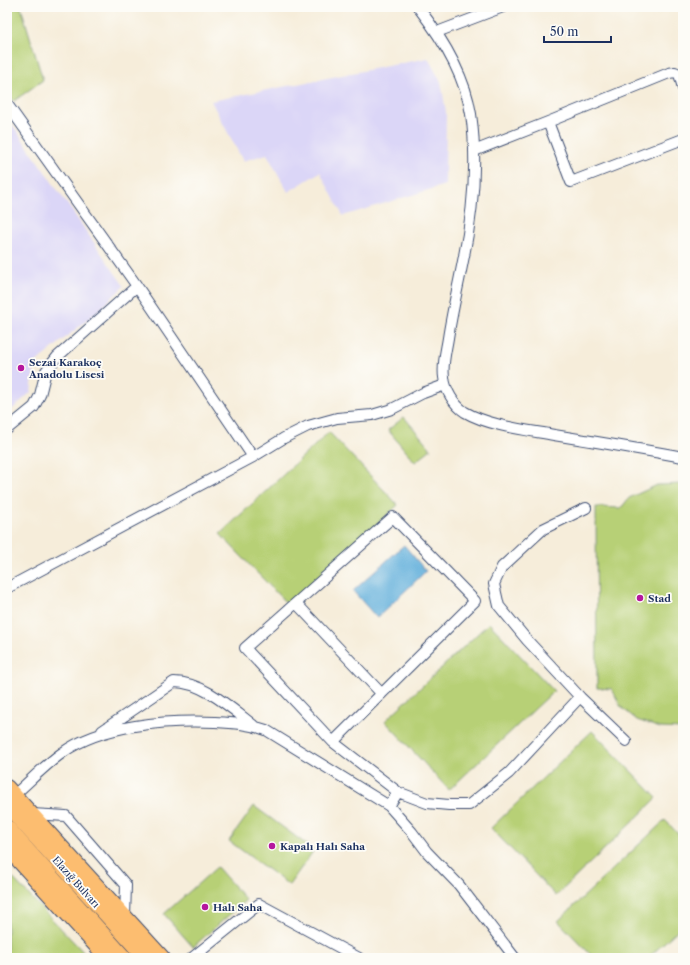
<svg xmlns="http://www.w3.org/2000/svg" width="690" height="965" viewBox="0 0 690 965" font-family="'Libre Caslon Text',serif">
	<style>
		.built { fill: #dbd6f7 }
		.green { fill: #b7d076; stroke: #69806a }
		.water { fill: #61afdb; stroke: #3e6f9c }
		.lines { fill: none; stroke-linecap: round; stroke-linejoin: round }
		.minor-casing { stroke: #3c4c71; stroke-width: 12 }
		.highway-casing { stroke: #3c4c71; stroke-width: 16 }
		.minor { stroke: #fff; stroke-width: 10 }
		.highway { stroke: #fcbd6f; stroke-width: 14 }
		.poi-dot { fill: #b5179e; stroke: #fdfcf7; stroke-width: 1.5 }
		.labels { text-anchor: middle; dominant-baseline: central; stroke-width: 3.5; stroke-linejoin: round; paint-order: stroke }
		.poi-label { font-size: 10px; font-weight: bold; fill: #1b2f5e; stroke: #fdfcf7; text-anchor: start }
		.street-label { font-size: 10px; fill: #1b2f5e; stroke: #fdfcf7 }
	</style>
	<rect width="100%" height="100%" fill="#fdfcf7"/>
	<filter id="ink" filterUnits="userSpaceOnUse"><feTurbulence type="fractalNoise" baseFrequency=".025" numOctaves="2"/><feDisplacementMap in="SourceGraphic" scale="8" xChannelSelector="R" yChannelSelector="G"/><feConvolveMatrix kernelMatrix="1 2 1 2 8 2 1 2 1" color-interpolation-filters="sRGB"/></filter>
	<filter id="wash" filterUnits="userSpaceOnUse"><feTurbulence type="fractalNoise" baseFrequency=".012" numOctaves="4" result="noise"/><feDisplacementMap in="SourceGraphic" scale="16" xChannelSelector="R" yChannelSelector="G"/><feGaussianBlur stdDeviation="0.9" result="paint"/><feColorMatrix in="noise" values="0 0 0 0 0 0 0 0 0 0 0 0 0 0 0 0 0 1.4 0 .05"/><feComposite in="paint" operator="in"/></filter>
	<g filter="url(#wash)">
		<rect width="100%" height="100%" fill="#f6edda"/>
		<!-- built -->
		<path class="built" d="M428,58L441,82L446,112L445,185L343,216L320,172L288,192L267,154L243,161L211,101Z
			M7,117L124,286L98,311L35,363L31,392L7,414Z"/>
		<!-- green -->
		<path class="green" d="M7,7H21L43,80L14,101L7,93Z
			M404,417L431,449L415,462L388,430Z
			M329,432L398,505L289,606L220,534Z
			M683,484V729L660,728L637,720L621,707L612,689L597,688L596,507L621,508L629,498L657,485Z
			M489,623L554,691L449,790L385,721Z
			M592,731L657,798L556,896L491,828Z
			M254,806L314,850L289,885L229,841Z
			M665,820L683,839V925L648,958H594L558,921Z
			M217,867L246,900L193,947L164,914Z
			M7,872L89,958H7Z"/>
		<!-- water -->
		<path class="water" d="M404,545L426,571L377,618L353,591Z"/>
	</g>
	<g filter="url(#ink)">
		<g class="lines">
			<defs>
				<path id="minor" d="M418,7C442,38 465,75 471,114C478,163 473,213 463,261C458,287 452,312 448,338C446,351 442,364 444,377C445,390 454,405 465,412C489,426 527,430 554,435C597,442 640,449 683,457
					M437,32L503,7
					M7,104L137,286L253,457
					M548,122L571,182L683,139
					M474,151L548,122L669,73L675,72L679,74L683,88
					M7,429L34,407L40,395L46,371L57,357L137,286
					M7,588L253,457L284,438L308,426L337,418L372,415L392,409L423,393L445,385
					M296,603L381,693
					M580,697L626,741
					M102,731L174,682C203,682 231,708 253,725
					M333,742L475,601L393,517L245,648L333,742L398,792
					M14,795C30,781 45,765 62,753C102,724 167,720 215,722C232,723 249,724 266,730L389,806L398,792L427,803L449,805H469L509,773L580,697L527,640L499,606L494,584L502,567L543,529L586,508
					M389,806L412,832L427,852L459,885L515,958
					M32,814L66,816L126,885L125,917
					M192,958L259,904L359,958"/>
				<path id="highway" d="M7,787L163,958
					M7,806L145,958
					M7,827L125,958
					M7,848L107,958"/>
			</defs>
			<!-- minor casing -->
			<use href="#minor" class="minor-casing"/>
			<!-- highway casing -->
			<use href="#highway" class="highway-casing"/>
			<!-- minor -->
			<use href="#minor" class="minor"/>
			<!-- highway -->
			<use href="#highway" class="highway"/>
		</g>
	</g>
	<!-- markers -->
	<g class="poi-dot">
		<circle cx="21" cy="368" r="4"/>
		<circle cx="640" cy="598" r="4"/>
		<circle cx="272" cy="846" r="4"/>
		<circle cx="205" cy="907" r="4"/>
	</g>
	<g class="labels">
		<!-- poi labels -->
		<g class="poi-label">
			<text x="29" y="362">Sezai Karakoç<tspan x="29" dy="12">Anadolu Lisesi</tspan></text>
			<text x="648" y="598">Stad</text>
			<text x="280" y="846">Kapalı Halı Saha</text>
			<text x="213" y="907">Halı Saha</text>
		</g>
		<!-- street labels -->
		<g class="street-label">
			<text transform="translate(76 882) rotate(48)">Elazığ Bulvarı</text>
		</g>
	</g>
	<!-- margin -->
	<rect width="690" height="965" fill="none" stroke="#fdfcf7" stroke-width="24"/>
	<!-- scale -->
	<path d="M544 36v6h67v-6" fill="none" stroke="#1b2f5e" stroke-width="2"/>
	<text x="550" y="36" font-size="12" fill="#1b2f5e" stroke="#fdfcf7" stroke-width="3" paint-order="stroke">50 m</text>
</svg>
